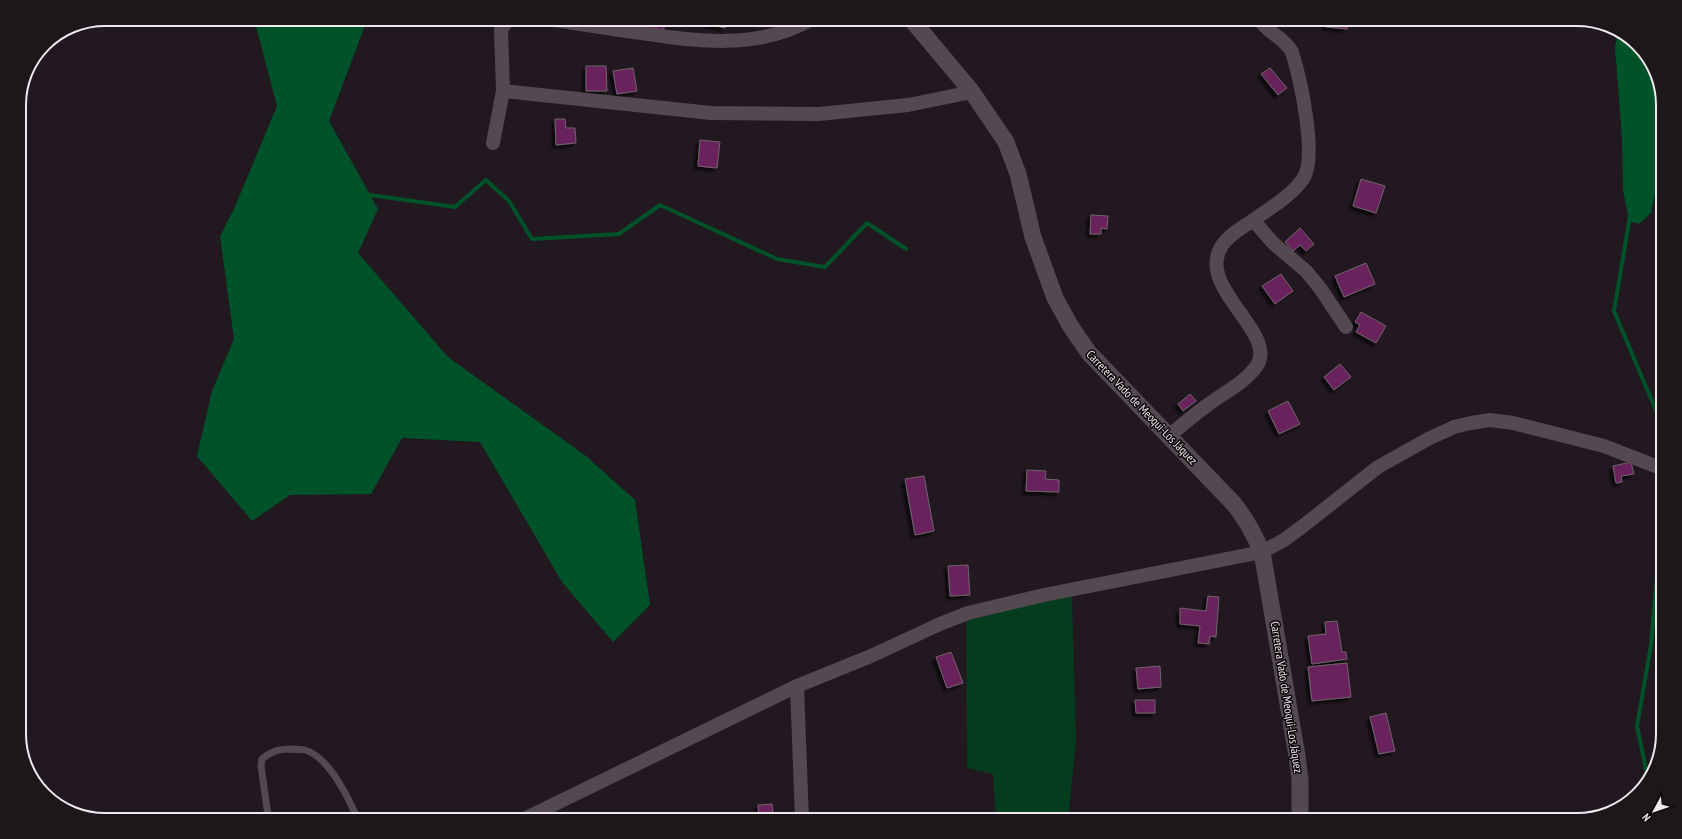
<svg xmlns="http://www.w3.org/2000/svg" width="1682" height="839" viewBox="0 0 1682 839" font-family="'PT Sans Narrow',sans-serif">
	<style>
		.green { fill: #053c1e }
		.water { fill: #005229 }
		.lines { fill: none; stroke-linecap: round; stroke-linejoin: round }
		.stream { stroke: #005229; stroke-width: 4 }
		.building { fill: #69245c; stroke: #70636c; filter: url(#shadow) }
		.service { stroke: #544851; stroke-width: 7 }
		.minor { stroke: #544851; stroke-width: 14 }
		.tertiary { stroke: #544851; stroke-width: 17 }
		.labels { text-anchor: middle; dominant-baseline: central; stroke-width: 3; stroke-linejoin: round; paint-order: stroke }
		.street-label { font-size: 12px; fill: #efe8ed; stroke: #090508 }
		.rim { fill: none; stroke: #efe8ed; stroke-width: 2 }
	</style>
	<defs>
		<filter id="shadow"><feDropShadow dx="-3.5" dy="3.5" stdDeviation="1" flood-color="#0009"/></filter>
	</defs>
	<rect width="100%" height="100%" fill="#221820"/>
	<!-- green -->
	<path class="green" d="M1072,596L1076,742L1068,820H996L993,774L967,768L966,621L1015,608Z"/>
	<!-- water -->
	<path class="water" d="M254,19H365L366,23L329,121L378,209L358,253L448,357L586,456L635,500L650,605L613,642L562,582L480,442L402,438L371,494L290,495L252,521L197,456L212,391L234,339L220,236L234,209L277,106Z
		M1618,31L1649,57L1663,99V153L1651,213L1639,224L1629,221L1623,190L1622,138L1615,47Z"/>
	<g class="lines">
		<!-- stream -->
		<path class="stream" d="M370,195L455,207L486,180L509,201L532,239L619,234L660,205L777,259L825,267L867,223L906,249
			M1630,216L1614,311L1663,427
			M1648,779L1637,726L1651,645L1663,503"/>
	</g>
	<!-- building -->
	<path class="building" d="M644,19H667L662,34L642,27Z
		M706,19H727L725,28L705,23Z
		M1327,19H1348L1347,29L1326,27Z
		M586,66H606L607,91H586Z
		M633,68L637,91L617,94L613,71Z
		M1270,68L1287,88L1278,95L1261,74Z
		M555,119H565L566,128H575L576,143L556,145Z
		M700,140L720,142L717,168L698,166Z
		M1361,179L1385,186L1376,213L1353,206Z
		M1091,215L1108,216L1107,229L1101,228V234H1090Z
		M1300,228L1314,244L1306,251L1300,245L1293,251L1285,242Z
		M1366,263L1375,284L1344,297L1335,276Z
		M1281,274L1293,291L1275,304L1262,286Z
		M1361,312L1386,326L1376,343L1356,332L1360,325L1355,322Z
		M1340,364L1351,377L1334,390L1324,377Z
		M1190,394L1196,401L1183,411L1178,404Z
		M1288,401L1300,424L1279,434L1268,411Z
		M1631,462L1634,474L1621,476L1622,482L1616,483L1613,466Z
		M1027,470L1046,471L1045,479L1059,480V492L1026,491Z
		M924,476L934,531L915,535L905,479Z
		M968,565L970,595L950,596L948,566Z
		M1208,596L1219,597L1216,637L1210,636L1209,644L1198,643L1200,626L1180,624V608L1206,611Z
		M1337,621L1342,652H1346L1347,659L1312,664L1308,636L1326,634L1325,622Z
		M951,652L963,683L947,688L936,657Z
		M1347,663L1351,697L1312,701L1308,667Z
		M1160,666L1161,687L1138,689L1136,668Z
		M1135,700H1155V713H1136Z
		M1386,713L1395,751L1379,754L1370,717Z
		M772,804L774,820H759L758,805Z
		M943,814L944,820H929L928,816Z"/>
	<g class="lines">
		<!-- service -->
		<path class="service" d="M268,815L261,766L262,759C273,750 280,749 293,749C297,750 302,749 305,750C329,757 349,799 358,820
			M472,820C486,812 508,818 524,819"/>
		<!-- minor -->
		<path class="minor" d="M547,19C576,23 605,28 634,32C694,41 757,51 812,19
			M503,91L711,113L819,114L908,105L972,92
			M493,143L503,91L501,30L508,19
			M1253,220L1273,243L1306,271L1320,288L1346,327
			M1169,436C1182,425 1195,414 1209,404C1225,392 1244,383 1256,367C1279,336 1205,293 1218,254C1222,239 1240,229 1252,221C1269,209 1291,196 1303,179C1318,157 1300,78 1292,52C1284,37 1268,34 1259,19
			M797,686L802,820
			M522,820L797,686L871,656L940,624L968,613L1044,595L1262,552L1284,540L1303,526L1378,467L1428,439L1454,427L1471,423L1490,420L1513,423L1604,446L1663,469"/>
		<!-- tertiary -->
		<path class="tertiary" d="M911,19L972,92L1006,142L1018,174L1033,237L1055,298L1071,327L1089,353L1234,504C1246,519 1254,534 1262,552L1297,756L1300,779V820"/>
	</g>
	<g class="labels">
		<!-- street labels -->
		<g class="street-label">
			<text transform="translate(1142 407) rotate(46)">Carretera Vado de Meoqui-Los Jáquez</text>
			<text transform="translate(1287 697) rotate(81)">Carretera Vado de Meoqui-Los Jáquez</text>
		</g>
	</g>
	<!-- crop -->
	<path d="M0 0H1682V839H0ZM105 26H1577A79 79 0 0 1 1656 105V734A79 79 0 0 1 1577 813H105A79 79 0 0 1 26 734V105A79 79 0 0 1 105 26Z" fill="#1b171a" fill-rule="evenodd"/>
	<path class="rim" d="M105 26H1577A79 79 0 0 1 1656 105V734A79 79 0 0 1 1577 813H105A79 79 0 0 1 26 734V105A79 79 0 0 1 105 26Z"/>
	<!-- north arrow -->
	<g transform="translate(1654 811) rotate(230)" stroke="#090508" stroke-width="3" paint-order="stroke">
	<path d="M0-3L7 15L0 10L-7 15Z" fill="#efe8ed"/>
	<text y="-6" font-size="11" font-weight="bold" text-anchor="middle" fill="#efe8ed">N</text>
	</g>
</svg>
